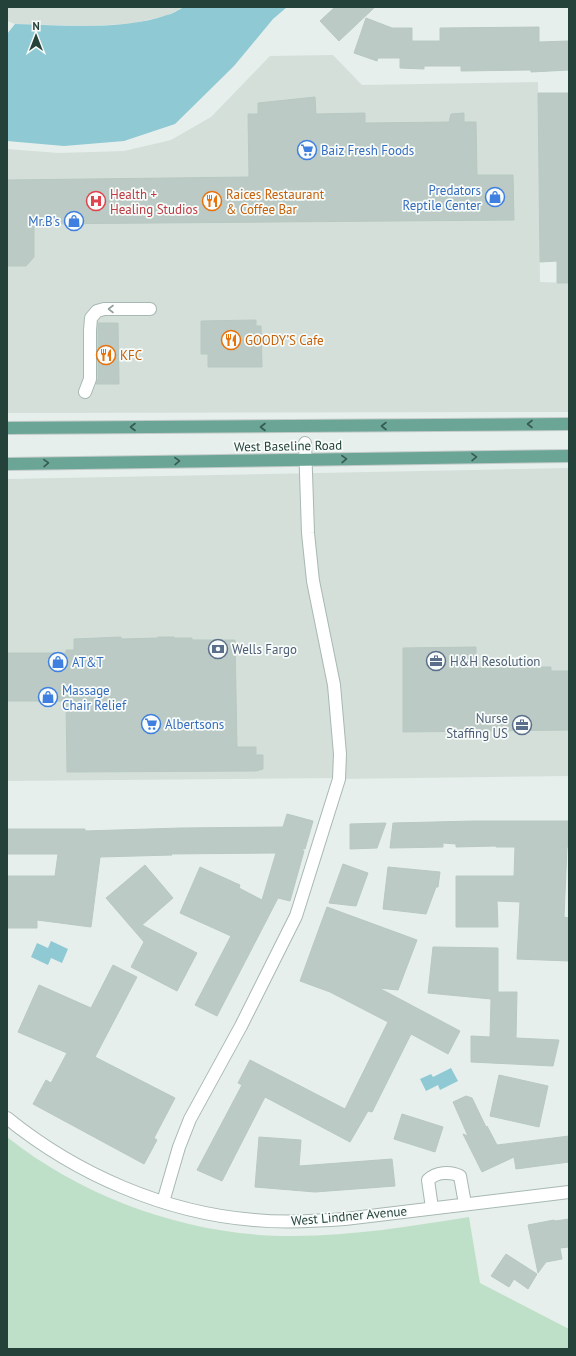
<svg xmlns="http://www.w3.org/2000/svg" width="576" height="1356" viewBox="0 0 576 1356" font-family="'PT Sans',sans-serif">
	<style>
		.built { fill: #d4dfda }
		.green { fill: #bfe0c8 }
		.water { fill: #8ec9d4 }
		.building { fill: #bbcac4; stroke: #b8c9c2 }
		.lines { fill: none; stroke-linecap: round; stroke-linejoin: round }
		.minor-casing { stroke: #a8b8b2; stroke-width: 14 }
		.major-casing { stroke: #c2cac8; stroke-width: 14 }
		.minor { stroke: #fff; stroke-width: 12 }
		.major { stroke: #6aa596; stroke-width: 12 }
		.oneway { stroke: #92a09c }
		.oneway2 { stroke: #365b51 }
		.labels { text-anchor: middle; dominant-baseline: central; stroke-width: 3.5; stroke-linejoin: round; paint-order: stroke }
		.shop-label { font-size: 13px; fill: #366cbe; stroke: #f7fbf9; text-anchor: start }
		.health-label { font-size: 13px; fill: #be3a42; stroke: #f7fbf9; text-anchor: start }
		.food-label { font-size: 13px; fill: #c56008; stroke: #f7fbf9; text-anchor: start }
		.street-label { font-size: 13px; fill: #24423a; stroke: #f7fbf9 }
		.service-label { font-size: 13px; fill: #4e5e75; stroke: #f7fbf9; text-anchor: start }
	</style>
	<rect width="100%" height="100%" fill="#e6efeb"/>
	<!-- built -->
	<path class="built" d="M7,7H184L168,15L131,24L86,26L15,24L7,21Z
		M333,55L362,85L538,82L540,282L569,283V412L7,413V149L58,153L124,151L171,140L211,117L270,56Z
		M569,468V776L339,779V778L7,781V479Z"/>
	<!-- green -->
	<path class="green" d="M7,1137C86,1200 193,1237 294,1236C353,1236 411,1226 469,1217L480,1283L569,1329V1349H7Z"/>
	<!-- water -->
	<path class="water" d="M184,7H287L273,19L234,66L175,124L124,141L64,146L7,141V34L15,24C64,25 121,31 167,15C173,14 178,10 184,7Z
		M51,941L68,949L62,963L51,958L48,965L31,957L37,943L48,948Z
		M451,1068L458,1081L440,1090L438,1085L426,1091L420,1079L431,1074L433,1077Z"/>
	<!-- building -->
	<path class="building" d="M335,7H375L339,41L320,21Z
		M366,18L392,28H412V41H440V28L539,27V42L569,41V70L531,72V70L461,71V66H424V69L400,68V58H378L377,61L354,53Z
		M538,93H569V283H557V261L540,262Z
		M315,97L316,114L365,113V123L449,122L451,114L464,113V122H476L477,175H513L514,220L34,224V257L26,266H7V180L249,177L248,114H258V103Z
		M256,320V326H261L262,367H208V354H201V321Z
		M98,323H118L119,384H96L98,379Z
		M121,637V639L158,638V637H174V638H192V640H235L237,747H256V755H263V769L256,771L67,772L66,701H7V653H66V650H74V639Z
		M476,647V668H514V661H534V667H551V671H569V730L403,732V648Z
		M287,814L313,821L305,849H301L304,851L290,901L278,898L217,1016L195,1005L231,936L180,913L200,867L240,885L239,888L262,900L276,853L169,854L172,855L100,857L91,927L37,920V928H7V876H55L58,854H7V829H85V831L181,828L283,827Z
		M475,821H569V847H567L564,917L569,918V961L517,959L520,902L497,901L498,927H456V876H514L515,847H496V846L456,847V844L443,843V847L390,848L393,823Z
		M386,823L377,848L350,849V824Z
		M343,864L368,873L356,906L329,903Z
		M145,865L173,898L142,925L197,953L177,991L131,967L144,942L106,898Z
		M388,867L440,872L438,887H436L426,914L383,909Z
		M327,907L417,940L398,990L379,988L460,1031L448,1054L411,1034L372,1112L368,1111L350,1142L265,1097L222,1181L197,1170L242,1085L238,1083L250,1060L345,1109L388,1022L330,992L300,981Z
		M433,947L498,948V992H517L516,1038L559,1040L553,1066L471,1062V1036L490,1037L491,999L428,993Z
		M113,965L137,977L95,1057L175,1098L154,1138L157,1140L144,1164L33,1104L46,1080L51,1083L67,1053L18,1032L39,985L91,1008Z
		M499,1075L548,1086L539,1127L490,1116Z
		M466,1096L472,1098L487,1129V1126L497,1145L569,1136V1162L516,1169L514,1157L482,1172L463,1134L468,1136L453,1102Z
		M402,1114L443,1127L435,1152L394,1139Z
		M259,1137L301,1140L299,1166L392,1159L395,1186L315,1192L255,1187Z
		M569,1219V1247L560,1248L562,1259L546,1262L538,1273L528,1225L554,1220L555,1221Z
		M506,1254L537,1274L528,1289L514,1279L509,1287L491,1276Z"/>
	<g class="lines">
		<defs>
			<path id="minor" d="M85,392L90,379V330L91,318L97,311L104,309H150
				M7,1118C76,1174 165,1213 254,1220C285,1223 315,1221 345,1219L569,1192
				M163,1202L179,1147L190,1119L241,1026L296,916L339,779L340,754L334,685L313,581L308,533L305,443
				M432,1208L428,1180C436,1172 450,1171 460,1176L465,1204"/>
			<path id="major" d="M7,428L569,424
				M7,464L569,456"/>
		</defs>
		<!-- minor casing -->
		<use href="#minor" class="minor-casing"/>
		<!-- major casing -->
		<use href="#major" class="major-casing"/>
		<!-- minor -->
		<use href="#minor" class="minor"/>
		<!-- major -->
		<use href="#major" class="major"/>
	</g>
	<!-- one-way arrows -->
	<defs><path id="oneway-chevron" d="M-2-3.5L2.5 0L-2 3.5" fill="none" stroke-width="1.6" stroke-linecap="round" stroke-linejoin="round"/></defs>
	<use class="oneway" href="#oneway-chevron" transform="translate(111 309) rotate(-180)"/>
	<g class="oneway2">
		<use href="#oneway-chevron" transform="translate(530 424) rotate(180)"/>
		<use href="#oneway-chevron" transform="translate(384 426) rotate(180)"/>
		<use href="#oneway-chevron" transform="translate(133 427) rotate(180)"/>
		<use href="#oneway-chevron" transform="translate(263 427) rotate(180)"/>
		<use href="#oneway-chevron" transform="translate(474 457) rotate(-1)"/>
		<use href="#oneway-chevron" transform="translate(344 459) rotate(-1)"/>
		<use href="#oneway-chevron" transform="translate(177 461) rotate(-1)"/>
		<use href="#oneway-chevron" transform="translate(46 463) rotate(-1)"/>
	</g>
	<!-- icons -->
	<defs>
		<symbol id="supermarket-ring" viewBox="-11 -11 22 22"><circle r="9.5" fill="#f7fbf9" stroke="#3f7fe0" stroke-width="1.5"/><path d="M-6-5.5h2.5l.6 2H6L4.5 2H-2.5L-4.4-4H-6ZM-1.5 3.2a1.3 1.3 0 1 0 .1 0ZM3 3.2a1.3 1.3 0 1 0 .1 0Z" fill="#3f7fe0"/></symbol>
		<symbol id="shop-ring" viewBox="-11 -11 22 22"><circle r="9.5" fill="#f7fbf9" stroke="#3f7fe0" stroke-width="1.5"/><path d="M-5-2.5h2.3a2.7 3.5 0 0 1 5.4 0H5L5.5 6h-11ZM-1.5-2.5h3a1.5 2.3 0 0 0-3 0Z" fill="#3f7fe0"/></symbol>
		<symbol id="hospital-ring" viewBox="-11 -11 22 22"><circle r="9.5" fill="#f7fbf9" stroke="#e0444e" stroke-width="1.5"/><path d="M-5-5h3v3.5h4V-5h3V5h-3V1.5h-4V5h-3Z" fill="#e0444e"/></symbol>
		<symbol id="restaurant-ring" viewBox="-11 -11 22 22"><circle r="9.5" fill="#f7fbf9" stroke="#e8710a" stroke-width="1.5"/><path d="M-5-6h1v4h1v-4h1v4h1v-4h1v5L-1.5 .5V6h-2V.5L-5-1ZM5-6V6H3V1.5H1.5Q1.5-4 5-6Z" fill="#e8710a"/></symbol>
		<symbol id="bank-ring" viewBox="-11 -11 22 22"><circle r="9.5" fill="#f7fbf9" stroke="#5c6f8a" stroke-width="1.5"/><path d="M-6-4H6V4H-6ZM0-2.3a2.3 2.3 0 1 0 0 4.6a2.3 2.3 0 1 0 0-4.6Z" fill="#5c6f8a"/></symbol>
		<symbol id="office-ring" viewBox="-11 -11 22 22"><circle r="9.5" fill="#f7fbf9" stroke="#5c6f8a" stroke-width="1.5"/><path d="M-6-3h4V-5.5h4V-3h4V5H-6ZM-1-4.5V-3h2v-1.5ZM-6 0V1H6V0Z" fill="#5c6f8a"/></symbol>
	</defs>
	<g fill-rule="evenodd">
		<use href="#supermarket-ring" x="296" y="139" width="22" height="22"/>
		<use href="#shop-ring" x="484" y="186" width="22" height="22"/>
		<use href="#hospital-ring" x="85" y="190" width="22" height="22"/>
		<use href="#restaurant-ring" x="201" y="190" width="22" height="22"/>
		<use href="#shop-ring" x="63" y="210" width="22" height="22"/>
		<use href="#restaurant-ring" x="220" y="329" width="22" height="22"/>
		<use href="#restaurant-ring" x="95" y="344" width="22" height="22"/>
		<use href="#bank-ring" x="207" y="638" width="22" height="22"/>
		<use href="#office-ring" x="425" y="650" width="22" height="22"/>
		<use href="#shop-ring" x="47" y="651" width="22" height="22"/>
		<use href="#shop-ring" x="37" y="686" width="22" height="22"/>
		<use href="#supermarket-ring" x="140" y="713" width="22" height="22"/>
		<use href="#office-ring" x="511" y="714" width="22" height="22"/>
	</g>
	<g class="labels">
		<!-- shop labels -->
		<g class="shop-label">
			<text x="321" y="150">Baiz Fresh Foods</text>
			<text x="481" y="190" text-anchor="end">Predators<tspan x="481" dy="15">Reptile Center</tspan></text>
			<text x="60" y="221" text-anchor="end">Mr.B's</text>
			<text x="72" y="662">AT&amp;T</text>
			<text x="62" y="690">Massage<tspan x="62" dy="15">Chair Relief</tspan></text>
			<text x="165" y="724">Albertsons</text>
		</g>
		<!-- health labels -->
		<g class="health-label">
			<text x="110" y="194">Health +<tspan x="110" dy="15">Healing Studios</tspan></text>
		</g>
		<!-- food labels -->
		<g class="food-label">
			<text x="226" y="194">Raices Restaurant<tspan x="226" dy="15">&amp; Coffee Bar</tspan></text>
			<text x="245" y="340">GOODY’S Cafe</text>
			<text x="120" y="355">KFC</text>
		</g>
		<!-- street labels -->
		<g class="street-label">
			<text transform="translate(288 446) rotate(-1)">West Baseline Road</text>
			<text transform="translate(349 1216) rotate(-5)">West Lindner Avenue</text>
		</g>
		<!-- service labels -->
		<g class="service-label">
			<text x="232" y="649">Wells Fargo</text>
			<text x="450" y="661">H&amp;H Resolution</text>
			<text x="508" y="718" text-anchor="end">Nurse<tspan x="508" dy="15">Staffing US</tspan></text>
		</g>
	</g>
	<!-- border -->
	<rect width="576" height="1356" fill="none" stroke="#24423a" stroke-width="16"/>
	<!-- north arrow -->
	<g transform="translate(36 36)" stroke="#f7fbf9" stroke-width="3" paint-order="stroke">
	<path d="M0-3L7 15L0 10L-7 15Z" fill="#24423a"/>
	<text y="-6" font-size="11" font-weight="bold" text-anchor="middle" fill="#24423a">N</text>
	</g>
</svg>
